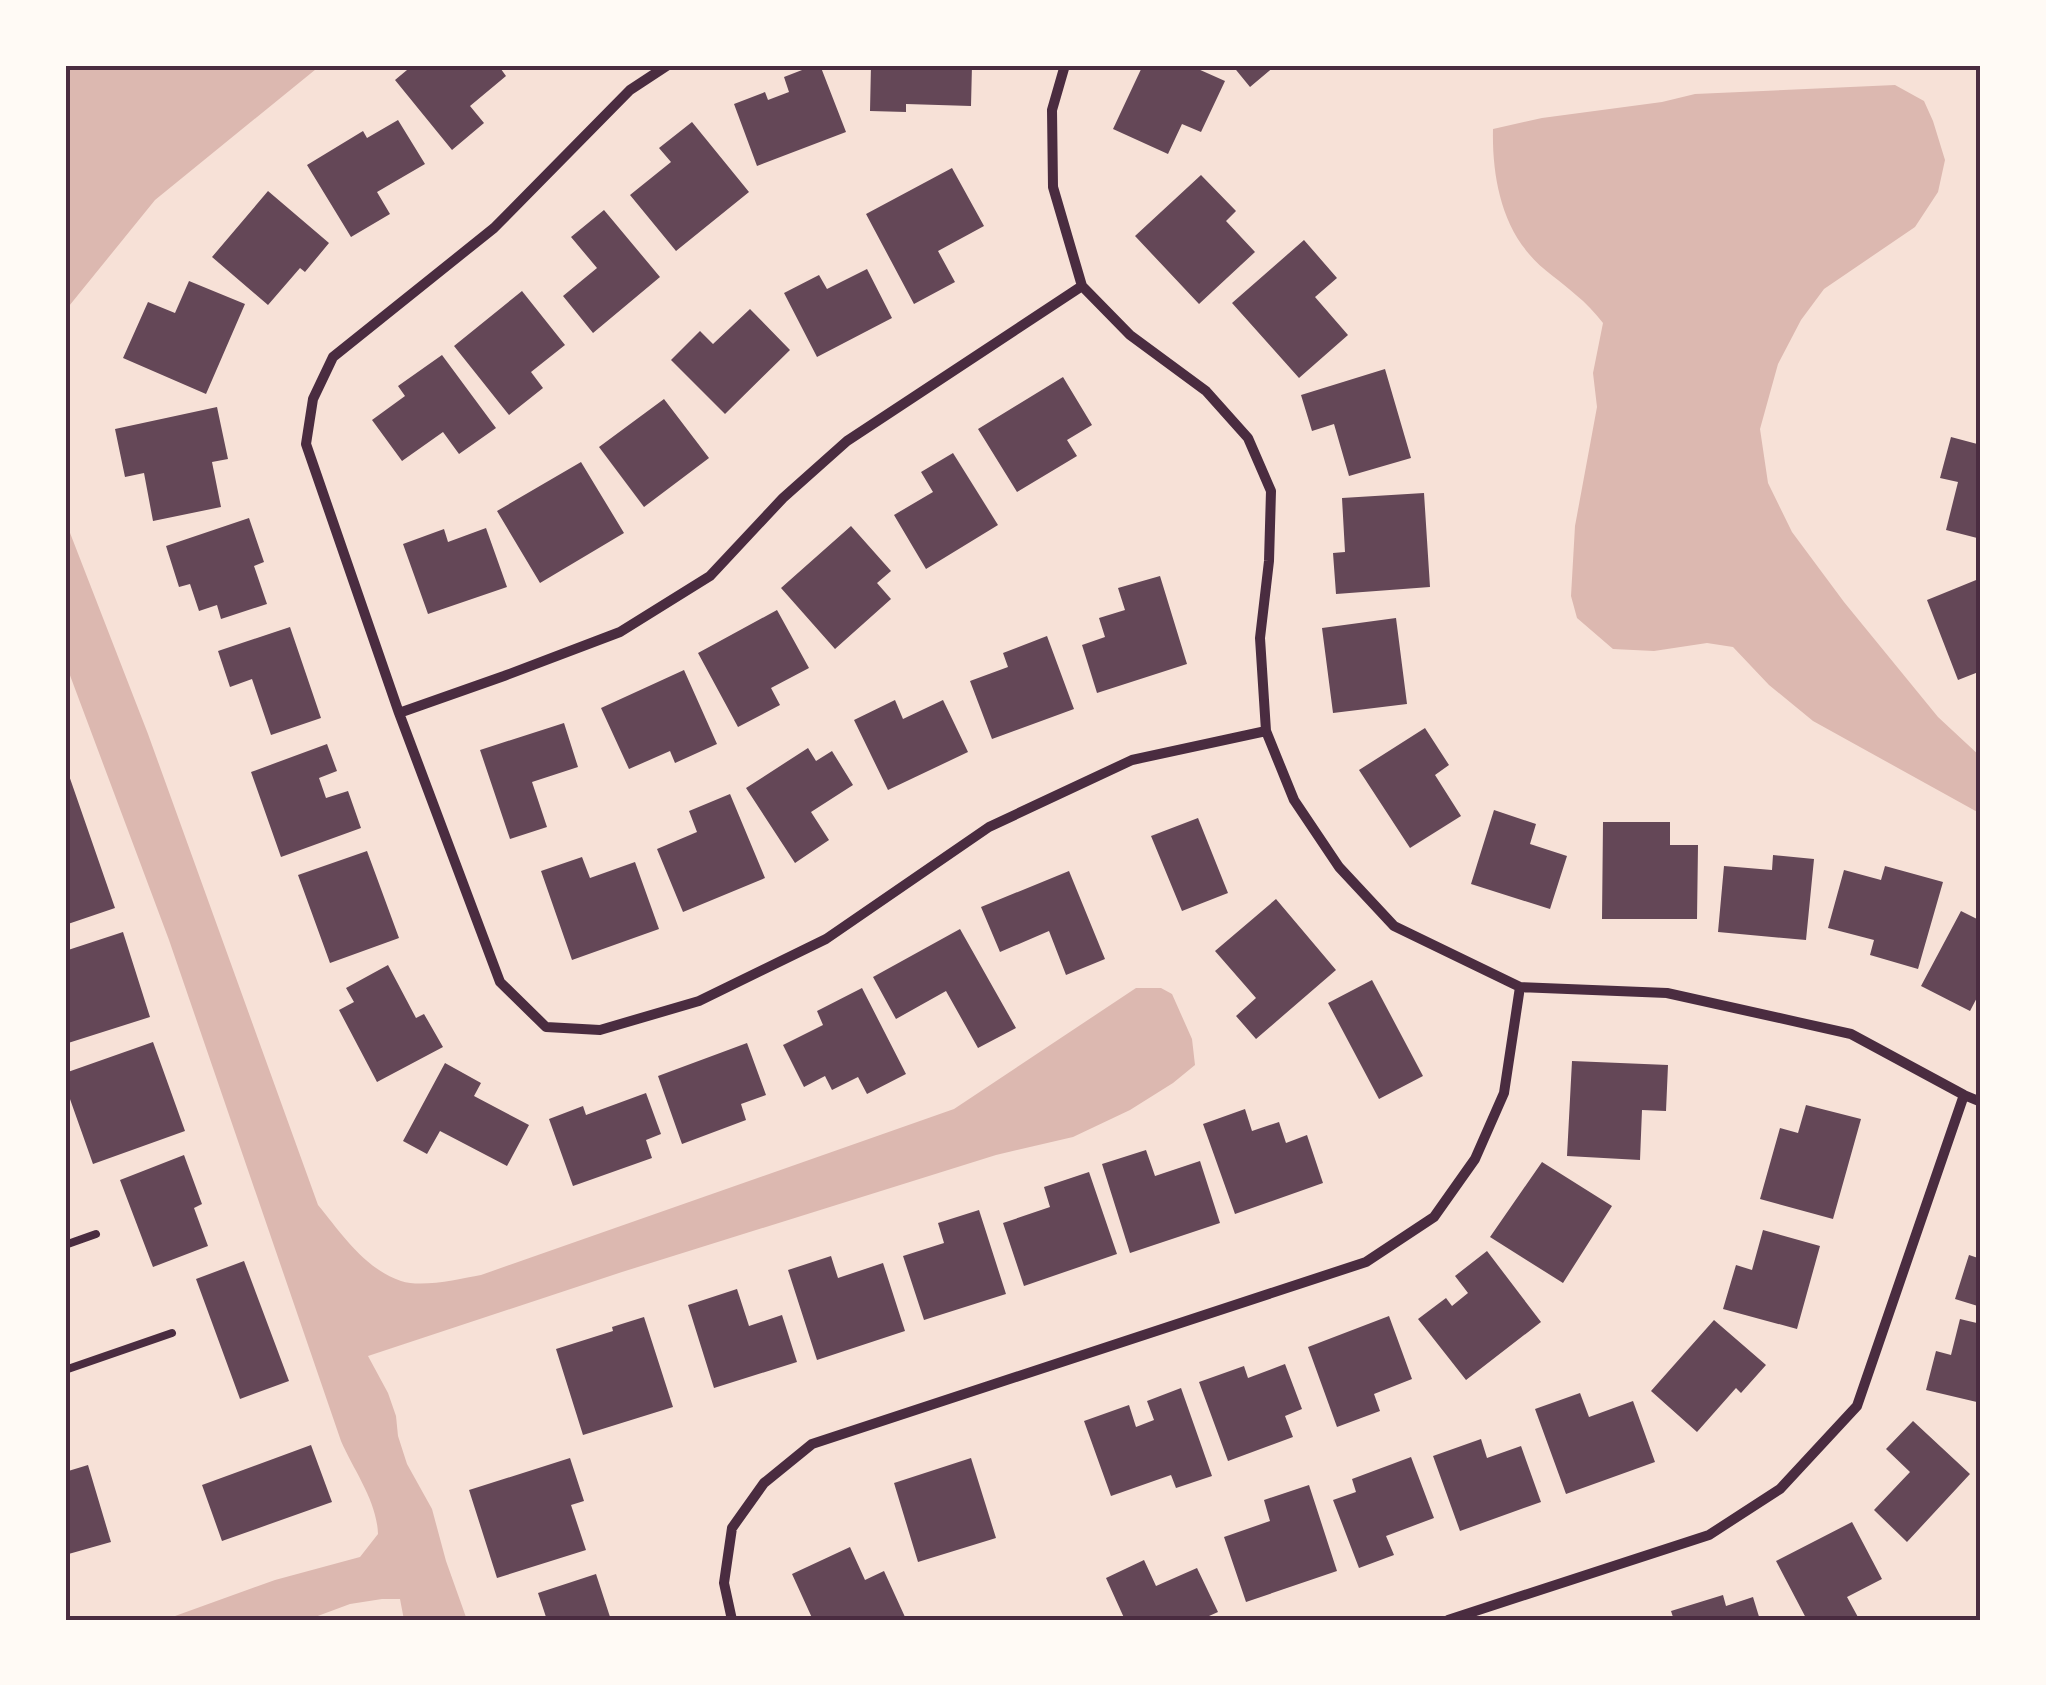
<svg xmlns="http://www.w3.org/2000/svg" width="2046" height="1685" viewBox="0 0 2046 1685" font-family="'Asap Condensed',sans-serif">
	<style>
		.water { fill: #dcb8b0 }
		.building { fill: #644757 }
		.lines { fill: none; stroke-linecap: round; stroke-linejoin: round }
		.service { stroke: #4a2c40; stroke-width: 8 }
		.minor { stroke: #4a2c40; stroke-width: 10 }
		.neatline { fill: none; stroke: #4a2c40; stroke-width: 4 }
	</style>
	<rect width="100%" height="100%" fill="#f7e1d7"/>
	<!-- water -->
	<path class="water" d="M76,65H321L155,200L65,311V68Z
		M1895,85L1924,101L1933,121L1945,160L1938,192L1915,227L1824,289L1801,320L1778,364L1760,429L1768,483L1792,532L1844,602L1938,717L1981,757V814L1813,721L1769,685L1733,647L1707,643L1654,651L1613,649L1577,618L1571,596L1575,526L1597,407L1593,373L1603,323C1595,313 1586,303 1576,295C1561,281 1542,270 1529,254C1500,220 1492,172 1493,129L1542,118L1662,102L1695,94Z
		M65,520L148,734L318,1205C341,1233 365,1269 401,1281C422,1288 459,1279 481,1275L954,1109L1136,988H1161L1172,994L1192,1039L1195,1065L1173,1083L1130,1110L1073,1137L996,1155L622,1272L368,1356L388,1393L396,1416L398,1436L407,1464L432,1509L446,1561L467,1620H404L400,1599H382L350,1604L307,1620H164L275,1580L360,1557L378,1534C377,1501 354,1471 341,1441L169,940L65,662Z"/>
	<!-- building -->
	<path class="building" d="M413,65H498L506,76L470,106L484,123L452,150L395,80Z
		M815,65H820L846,132L757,166L734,104L765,92L768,100L789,92L784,77Z
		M871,65H972L971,106L906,104V112L870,111Z
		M1143,65H1189L1225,81L1201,132L1182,124L1168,154L1113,129Z
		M1232,65H1276L1250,87Z
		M398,120L425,164L377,192L390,214L351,237L307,165L363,131L367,138Z
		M692,122L749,192L676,251L630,195L671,162L659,148Z
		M952,168L984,226L938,251L955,282L914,304L866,214Z
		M1201,175L1236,211L1226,221L1255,252L1199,304L1135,236Z
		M268,191L329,243L305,272L300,268L268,305L212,257Z
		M604,210L660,277L593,333L563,296L597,268L571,237Z
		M1304,240L1337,278L1315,297L1348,335L1299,378L1232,303Z
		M867,269L892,318L817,357L784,293L819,275L827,289Z
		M189,281L245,304L206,394L123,358L148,302L175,313Z
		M522,291L565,345L531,372L543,388L509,415L454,346Z
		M750,309L790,350L725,414L671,360L700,331L713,344Z
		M442,355L496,428L459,454L443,432L402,461L372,420L405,396L398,386Z
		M1385,369L1411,458L1349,476L1334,424L1312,431L1301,395Z
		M1063,377L1092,425L1067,440L1077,456L1017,492L978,429Z
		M664,399L709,458L644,507L599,447Z
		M217,407L228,459L212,462L221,507L153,521L144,473L125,477L115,429Z
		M1951,437L1981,445V539L1946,530L1958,482L1940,478Z
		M953,453L998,525L926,569L894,515L933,492L921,472Z
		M581,462L624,533L540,583L497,511Z
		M1424,493L1430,587L1336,594L1333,553L1345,552L1342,498Z
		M249,518L264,562L254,566L267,604L221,619L217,605L199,611L190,584L179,587L166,546Z
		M851,526L891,571L877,583L891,599L835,649L781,588Z
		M486,528L507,587L428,614L403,544L444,529L448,542Z
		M1160,576L1187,664L1097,693L1082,645L1105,637L1099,618L1125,610L1118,588Z
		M1981,578V671L1958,680L1927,600Z
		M777,610L809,668L771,688L780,705L738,727L698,653Z
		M1396,618L1407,704L1333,713L1322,628Z
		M290,627L321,718L271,735L252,679L230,687L218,651Z
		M1047,636L1074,709L992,739L970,681L1008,667L1003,653Z
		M684,670L717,744L675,763L670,751L629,769L601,708Z
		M895,700L903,719L943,700L968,752L888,790L854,720Z
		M564,723L578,767L532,782L547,827L510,839L480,750Z
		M1425,728L1449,765L1435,775L1461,816L1410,848L1359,770Z
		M327,744L337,771L319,778L326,798L348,791L361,828L281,857L251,772Z
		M808,748L816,761L832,751L853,785L811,812L829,840L795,863L746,788Z
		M65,764L115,908L65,925Z
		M730,794L765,878L683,912L657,849L697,832L689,811Z
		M1494,810L1536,824L1530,844L1567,856L1550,909L1471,884Z
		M1198,818L1228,893L1182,911L1151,836Z
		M1603,822H1670V845H1698L1697,919H1602Z
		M367,851L399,938L330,963L298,875Z
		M1773,855L1814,859L1806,940L1718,932L1724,866L1772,870Z
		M582,857L590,878L635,862L659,929L572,960L541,871Z
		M1885,866L1943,882L1918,969L1870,955L1874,940L1828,928L1844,870L1881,880Z
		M1069,871L1105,959L1066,975L1049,931L1000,952L981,907Z
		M1276,899L1336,970L1256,1039L1236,1016L1256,998L1215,951Z
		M1961,911L1981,921V990L1970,1011L1921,986Z
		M960,929L1016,1028L978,1048L946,991L896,1019L873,977Z
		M123,932L150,1017L65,1044V951Z
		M388,965L416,1018L424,1014L443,1047L377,1082L339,1010L354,1002L346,988Z
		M1372,980L1423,1076L1379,1099L1328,1003Z
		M862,988L906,1074L867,1094L858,1077L832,1090L825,1076L804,1087L783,1045L823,1025L817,1011Z
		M153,1042L185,1131L93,1164L65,1085V1073Z
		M747,1043L766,1095L741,1104L746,1120L682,1144L658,1076Z
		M1572,1061L1668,1065L1666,1111L1642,1110L1640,1160L1567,1156Z
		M445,1063L481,1083L474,1096L529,1125L507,1166L440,1131L427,1154L403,1141Z
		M646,1093L661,1134L646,1140L652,1158L573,1186L549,1119L583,1106L586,1115Z
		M1806,1105L1861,1119L1833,1219L1760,1199L1780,1128L1798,1133Z
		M1245,1109L1252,1131L1279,1122L1286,1143L1307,1135L1323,1183L1235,1214L1203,1124Z
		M1146,1150L1155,1176L1200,1161L1220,1223L1130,1253L1102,1164Z
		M184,1155L202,1204L194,1208L208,1246L153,1267L120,1180Z
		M1542,1162L1612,1206L1563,1283L1490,1237Z
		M1089,1172L1117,1254L1024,1286L1003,1223L1050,1207L1044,1187Z
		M979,1210L1006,1294L924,1320L903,1256L944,1243L938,1223Z
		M1763,1230L1820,1246L1797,1329L1723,1309L1736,1265L1752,1270Z
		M1487,1251L1541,1322L1466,1380L1418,1319L1446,1298L1452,1306L1468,1293L1455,1276Z
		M1969,1255L1981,1259V1307L1955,1299Z
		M831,1256L838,1278L883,1263L905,1331L817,1360L788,1270Z
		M244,1261L289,1381L240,1399L196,1279Z
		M737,1289L749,1326L782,1315L797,1362L714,1388L688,1305Z
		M1389,1316L1412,1379L1374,1394L1380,1411L1337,1427L1308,1347Z
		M644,1317L673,1407L583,1435L556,1349L613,1331L612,1327Z
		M1960,1319L1981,1324V1403L1926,1390L1936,1351L1951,1355Z
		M1714,1320L1766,1365L1741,1393L1736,1388L1697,1432L1651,1391Z
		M1285,1364L1302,1409L1285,1416L1293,1437L1228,1461L1199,1382L1244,1366L1248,1378Z
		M1181,1388L1212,1476L1176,1488L1171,1475L1111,1496L1084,1421L1129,1405L1136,1427L1154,1420L1147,1401Z
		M1580,1393L1589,1417L1633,1401L1655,1462L1566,1494L1535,1409Z
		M1913,1421L1970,1474L1907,1542L1874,1510L1910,1472L1886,1449Z
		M1481,1439L1487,1458L1521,1446L1541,1502L1460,1531L1433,1456Z
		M311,1445L332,1502L222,1541L202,1485Z
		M1411,1457L1434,1518L1386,1536L1394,1555L1359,1568L1333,1500L1356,1492L1352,1479Z
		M570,1458L584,1501L571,1505L586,1550L497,1578L469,1490Z
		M971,1458L996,1538L918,1562L894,1483Z
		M88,1465L111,1542L65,1555V1472Z
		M1309,1485L1337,1571L1246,1602L1224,1537L1270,1521L1264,1500Z
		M1852,1522L1882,1579L1847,1597L1859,1619L1807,1620L1776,1561Z
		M850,1547L865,1580L884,1571L905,1617L897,1620H813L792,1574Z
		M1144,1560L1156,1586L1197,1568L1218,1612L1200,1620H1125L1106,1578Z
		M596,1574L611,1620H547L538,1593Z
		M1723,1595L1726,1606L1753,1597L1760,1620H1674L1671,1611Z"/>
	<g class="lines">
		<!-- service -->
		<path class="service" d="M65,1245L96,1234
			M65,1370L172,1333"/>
		<!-- minor -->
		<path class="minor" d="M668,65L630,90L494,228L333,357L313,399L306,444L399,713L500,982L546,1027L600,1030L699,1001L826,939L989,827L1132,760L1266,731
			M1065,65L1052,110L1053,187L1082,286L1130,335L1206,391L1248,438L1271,491L1269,561L1260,638L1266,731L1294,800L1339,867L1394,926L1520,987L1667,993L1851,1034L1964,1095L1981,1102
			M399,713L504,676L620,632L710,576L783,498L847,441L1082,286
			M732,1620L724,1583L732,1528L764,1483L812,1444L1366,1262L1434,1217L1475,1159L1504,1093L1520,987
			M1448,1620L1709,1535L1780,1489L1857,1406L1964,1095"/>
	</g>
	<!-- border -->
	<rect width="2046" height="1685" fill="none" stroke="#fffaf5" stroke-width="135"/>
	<rect x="68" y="68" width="1910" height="1550" class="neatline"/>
</svg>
